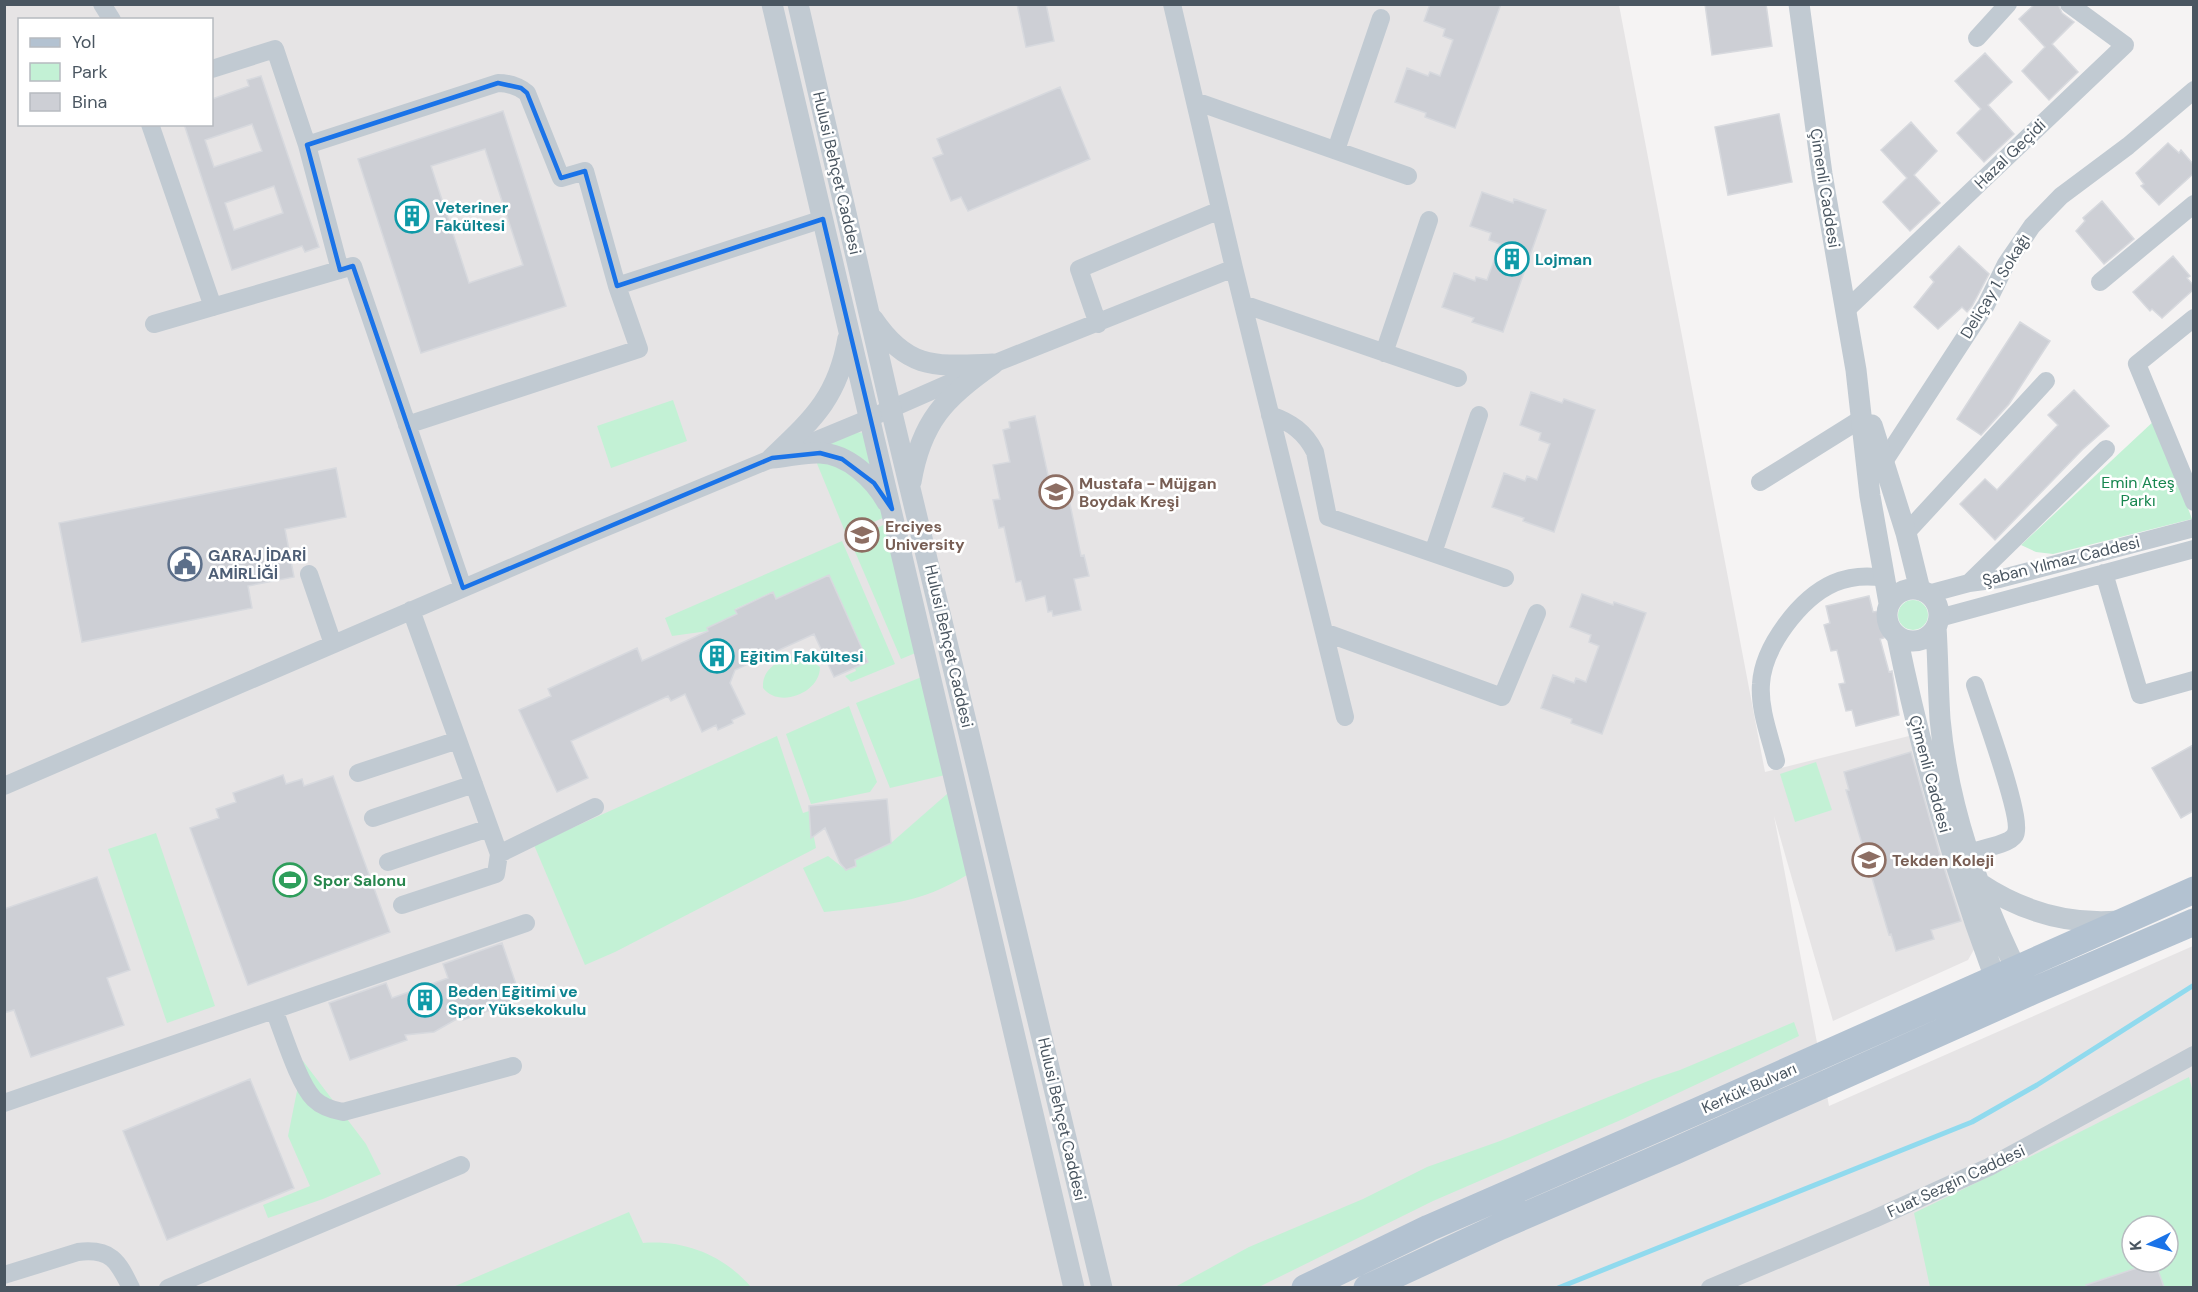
<svg xmlns="http://www.w3.org/2000/svg" width="2198" height="1292" viewBox="0 0 2198 1292" font-family="'DM Sans',sans-serif">
	<style>
		.education { fill: #e6e4e5; fill-rule: evenodd }
		.green { fill: #c3f1d5; fill-rule: evenodd }
		.lines { fill: none; stroke-linecap: round; stroke-linejoin: round }
		.stream { stroke: #90daee; stroke-width: 5 }
		.building { fill: #cdcfd5; stroke: #d7d9de; stroke-width: 1.5; fill-rule: evenodd }
		.minor { stroke: #c1cad2; stroke-width: 18 }
		.tertiary { stroke: #c1cad2; stroke-width: 21 }
		.primary { stroke: #b3c2d1; stroke-width: 27 }
		.marked { fill: none; stroke: #1a73e8; stroke-width: 4.5; stroke-linejoin: round }
		.labels { text-anchor: middle; dominant-baseline: central; stroke-width: 5; stroke-linejoin: round; paint-order: stroke }
		.street-label { font-size: 16px; fill: #4a5661; stroke: #fff }
		.culture-label { font-size: 16px; font-weight: bold; fill: #0d838f; stroke: #fff; text-anchor: start }
		.park-label { font-size: 16px; fill: #17864f; stroke: #fff }
		.education-label { font-size: 16px; font-weight: bold; fill: #785e54; stroke: #fff; text-anchor: start }
		.service-label { font-size: 16px; font-weight: bold; fill: #4e5e75; stroke: #fff; text-anchor: start }
		.leisure-label { font-size: 16px; font-weight: bold; fill: #27864d; stroke: #fff; text-anchor: start }
	</style>
	<rect width="100%" height="100%" fill="#f5f3f3"/>
	<!-- education -->
	<path class="education" d="M5,5H1619L1765,772L1913,735L1976,946L1968,960L1833,1021L1774,816L1829,1106L2193,946V1287L5,1288ZM20,20H212V124H20ZM2132,1226H2168V1262H2132Z"/>
	<!-- green -->
	<path class="green" d="M673,400L687,441L611,468L597,426Z
		M2155,420L2192,519L2053,554L2036,552L2021,545Z
		M852,432L868,433L899,511L846,534L811,449Z
		M901,517L930,647L901,659L850,540Z
		M842,541L895,664L851,682L845,676L856,671L855,668L868,661L829,575L776,599L772,592L735,609L737,614L707,628L708,631L672,636L665,618Z
		M1898 615a15 15 0 1 1 30 0a15 15 0 1 1-30 0Z
		M796,656L807,658L820,667C820,693 779,709 763,688C762,668 779,660 796,656Z
		M937,671L962,771L890,788L856,703Z
		M849,706L877,782L870,792L811,804L786,734Z
		M777,736L803,813L809,811L816,848L615,952L585,965L534,845Z
		M1816,762L1832,810L1795,822L1780,774Z
		M963,780L983,865C964,877 946,888 925,895C897,905 853,909 824,912L803,868L828,856L846,870L856,867L855,860L891,843Z
		M156,833L215,1006L167,1023L108,849Z
		M1794,1022L1799,1036L1623,1119L1433,1201L1259,1287H1175L1249,1247L1363,1199L1427,1167L1500,1141L1653,1079L1680,1070Z
		M303,1061L366,1144L381,1174L323,1199L268,1218L263,1205L310,1186L288,1136Z
		M2189,1077L2194,1097L2193,1287H1930L1914,1213L2058,1143ZM2132,1226H2168V1262H2132Z
		M629,1212L643,1243C685,1240 723,1255 751,1287H453Z"/>
	<g class="lines">
		<!-- stream -->
		<path class="stream" d="M1558,1288L1972,1122L2037,1085L2194,985"/>
	</g>
	<!-- building -->
	<path class="building" d="M1017,4H1046L1054,41L1026,47Z
		M1430,4H1501L1455,128L1425,117L1426,113L1395,102L1407,68L1428,76L1430,72L1440,76L1453,40L1443,36L1445,29L1424,21Z
		M1705,4H1766L1772,46L1712,55Z
		M2035,4H2058L2062,13L2074,22L2052,44L2078,72L2049,100L2022,71L2045,47L2019,19Z
		M1985,53L2012,82L1988,105L2014,134L1984,162L1957,133L1981,109L1955,81Z
		M261,76L319,247L305,252L302,246L232,270L184,124H212V99L249,86L247,80ZM252,124L262,151L214,167L205,140ZM274,186L283,213L234,230L225,203Z
		M1060,87L1090,159L968,211L961,197L951,201L933,158L943,154L937,139Z
		M503,111L566,306L421,353L358,159ZM485,149L523,265L469,283L431,166Z
		M1779,114L1792,182L1728,195L1715,127Z
		M1911,122L1937,151L1914,175L1940,203L1910,231L1883,202L1907,178L1881,150Z
		M2168,143L2179,153L2181,150L2193,164V174L2159,205L2141,186L2144,184L2136,173Z
		M1482,192L1513,203L1514,199L1546,210L1503,332L1472,322L1474,318L1442,307L1454,273L1475,281L1476,277L1487,280L1500,244L1489,240L1491,233L1470,226Z
		M2102,201L2134,239L2104,264L2076,231L2085,221L2083,218Z
		M1959,246L1989,274L1972,306L1967,312L1962,307L1938,329L1914,307L1934,282L1930,277Z
		M2173,256L2190,276L2187,278L2193,285V290L2162,318L2152,309L2150,311L2133,292Z
		M2020,322L2050,341L2009,404L1981,435L1957,419Z
		M2074,390L2109,426L2082,450L1995,540L1960,504L1985,479L1997,490L2058,425L2048,415Z
		M1531,392L1562,403L1564,399L1595,410L1554,532L1523,521L1524,518L1492,507L1504,473L1525,481L1527,476L1537,480L1550,444L1539,440L1541,433L1520,425Z
		M1035,416L1053,498L1068,495L1081,556L1084,555L1089,576L1074,579L1081,610L1053,616L1052,611L1048,612L1045,596L1026,601L1021,581L1016,582L1004,527L999,528L993,500L1000,499L993,465L1010,462L1003,430L1010,428L1009,422Z
		M336,468L346,517L285,529L294,577L248,586L252,608L82,642L59,523Z
		M829,575L868,662L834,677L814,634L735,670L730,683L745,714L732,720L733,723L718,730L716,725L702,732L685,694L671,701L668,696L571,741L588,778L557,792L519,710L551,696L548,689L637,648L642,661L708,631L707,628L737,614L735,610L773,592L776,599Z
		M1582,594L1613,605L1614,602L1646,613L1602,734L1571,723L1572,719L1541,708L1553,675L1574,683L1576,678L1586,682L1599,646L1589,642L1591,635L1570,627Z
		M1869,596L1873,612L1879,611L1885,632L1884,638L1880,639L1889,672L1892,671L1899,715L1856,726L1852,710L1846,711L1839,684L1845,683L1837,650L1831,651L1824,625L1830,623L1826,606Z
		M2193,745V811L2181,818L2152,768Z
		M1911,752L1940,855L1961,921L1931,930L1934,939L1896,951L1891,934L1889,935L1846,790H1849L1844,772Z
		M283,775L286,784L302,779L304,786L333,776L390,932L248,985L190,828L219,818L216,809L236,802L233,793Z
		M887,799L891,843L855,860L856,866L846,870L840,863L825,828L811,838L809,806Z
		M97,877L130,970L107,978L124,1025L31,1057L14,1010L4,1013V909Z
		M502,943L521,999L463,1020L462,1016L434,1032L405,1035L407,1040L350,1060L329,1003L386,983L392,998L448,978L443,964Z
		M250,1079L294,1188L167,1240L123,1131Z
		M2155,1262L2164,1287H2087L2086,1285Z"/>
	<g class="lines">
		<!-- minor -->
		<path class="minor" d="M102,4L112,20
			M1172,4L1234,268L1345,717
			M1977,38L2008,4
			M212,69L275,49L307,145L498,83C509,83 518,86 527,93L561,178L585,171L617,286
			M1195,101L1408,176
			M150,124L213,307
			M307,145L340,270
			M1336,150L1381,18
			M2100,282L2194,204
			M1243,304L1458,378
			M1845,311L2125,45L2069,4
			M2194,318L2137,364L2194,502
			M154,324L353,266L463,588
			M1098,324L1079,269L1220,210
			M1384,353L1429,220
			M1270,415C1291,422 1305,432 1315,452L1328,517L1505,578
			M407,425L639,349L617,286L823,219
			M1883,463L1986,305L2006,264L2032,226L2061,196L2128,146L2194,90
			M1760,482L1861,419
			M1906,533L2046,381
			M1433,553L1479,415
			M2104,573L2140,695L2194,680
			M309,574L333,644
			M1969,583L2106,449
			M1928,594L1969,583L1999,579L2194,528
			M1939,618L2194,549
			M1324,632L1502,697L1537,613
			M1776,761C1770,737 1759,709 1761,684C1763,647 1800,598 1834,583C1851,576 1867,575 1884,578
			M358,773L458,740
			M4,786L580,538L870,418L993,364L1234,268
			M373,818L474,784
			M1968,853C1979,849 2009,845 2015,835C2024,820 1982,708 1975,685
			M499,854L595,807
			M388,862L489,828
			M402,905L496,874L499,854L411,610
			M274,1010C283,1032 298,1083 314,1099C322,1107 332,1110 343,1112L513,1066
			M4,1103L526,923
			M4,1275L78,1252C111,1248 118,1261 131,1288
			M168,1288L461,1165
			M1710,1288L1874,1219L1989,1167L2194,1055"/>
		<!-- tertiary -->
		<path class="tertiary" d="M772,4L1074,1288
			M798,4L891,409L1102,1288
			M1799,4L1822,174L1856,370L1870,496L1889,603
			M873,319C908,371 937,366 993,364
			M1872,425L1906,533L1920,590
			M772,458C813,419 838,397 848,338
			M772,458C787,457 804,452 820,453C848,454 874,479 887,502
			M911,482C921,422 945,397 993,364
			M1887 615a26 26 0 1 1 52 0a26 26 0 1 1-52 0Z
			M1936,627C1938,658 1938,688 1940,719C1948,807 1978,890 2016,969
			M1897,636C1921,753 1953,866 1995,978
			M1979,883C2021,911 2067,925 2118,921"/>
		<!-- primary -->
		<path class="primary" d="M1305,1288L1429,1228L1695,1112L2194,890
			M1367,1288L1501,1226L1675,1151L2033,991L2194,922"/>
	</g>
	<!-- marked area -->
	<path class="marked" d="M498,83L521,88L527,93L561,178L585,171L617,286L823,219L892,509L874,483L842,459L820,453L772,458L463,588L353,266L340,270L307,145Z"/>
	<!-- icons -->
	<defs>
		<symbol id="building-ring" viewBox="-11 -11 22 22"><circle r="9.5" fill="#fff" stroke="#0f9aa8" stroke-width="1.5"/><path d="M-4-6H4V6H1V3H-1V6H-4ZM-2.5-4.3h1.7v1.8h-1.7ZM.8-4.3h1.7v1.8H.8ZM-2.5-1h1.7V.8h-1.7ZM.8-1h1.7V.8H.8Z" fill="#0f9aa8"/></symbol>
		<symbol id="school-ring" viewBox="-11 -11 22 22"><circle r="9.5" fill="#fff" stroke="#8d6e63" stroke-width="1.5"/><path d="M0-5L7-2L0 1L-7-2ZM-4 1L0 2.5L4 1V4Q0 6-4 4Z" fill="#8d6e63"/></symbol>
		<symbol id="university-ring" viewBox="-11 -11 22 22"><circle r="9.5" fill="#fff" stroke="#8d6e63" stroke-width="1.5"/><path d="M0-5L7-2L0 1L-7-2ZM-4 1L0 2.5L4 1V4Q0 6-4 4Z" fill="#8d6e63"/></symbol>
		<symbol id="civic-ring" viewBox="-11 -11 22 22"><circle r="9.5" fill="#fff" stroke="#5c6f8a" stroke-width="1.5"/><path d="M-.6-6.5H3V-4.5H.6V-3L4-1V1h2V6H-6V1h2V-1L-.6-3ZM-1.2 2.5V6h2.4V2.5Z" fill="#5c6f8a"/></symbol>
		<symbol id="stadium-ring" viewBox="-11 -11 22 22"><circle r="9.5" fill="#fff" stroke="#2e9e5b" stroke-width="1.5"/><path d="M0-5a6.5 5 0 1 0 0 10a6.5 5 0 1 0 0-10ZM-3.5-1.8h7v3.6h-7Z" fill="#2e9e5b"/></symbol>
	</defs>
	<g fill-rule="evenodd">
		<use href="#building-ring" x="393" y="197" width="38" height="38"/>
		<use href="#building-ring" x="1493" y="240" width="38" height="38"/>
		<use href="#school-ring" x="1037" y="473" width="38" height="38"/>
		<use href="#university-ring" x="843" y="516" width="38" height="38"/>
		<use href="#civic-ring" x="166" y="545" width="38" height="38"/>
		<use href="#building-ring" x="698" y="637" width="38" height="38"/>
		<use href="#school-ring" x="1850" y="841" width="38" height="38"/>
		<use href="#stadium-ring" x="271" y="861" width="38" height="38"/>
		<use href="#building-ring" x="406" y="981" width="38" height="38"/>
	</g>
	<g class="labels">
		<!-- street labels -->
		<g class="street-label">
			<text transform="translate(2010 154) rotate(-44)">Hazal Geçidi</text>
			<text transform="translate(837 173) rotate(77)">Hulusi Behçet Caddesi</text>
			<text transform="translate(1825 188) rotate(81)">Çimenli Caddesi</text>
			<text transform="translate(1995 286) rotate(-59)">Deliçay 1. Sokağı</text>
			<text transform="translate(2061 561) rotate(-14)">Şaban Yılmaz Caddesi</text>
			<text transform="translate(949 646) rotate(77)">Hulusi Behçet Caddesi</text>
			<text transform="translate(1930 774) rotate(75)">Çimenli Caddesi</text>
			<text transform="translate(1749 1088) rotate(-24)">Kerkük Bulvarı</text>
			<text transform="translate(1062 1119) rotate(77)">Hulusi Behçet Caddesi</text>
			<text transform="translate(1956 1181) rotate(-25)">Fuat Sezgin Caddesi</text>
		</g>
		<!-- culture labels -->
		<g class="culture-label">
			<text x="435" y="207">Veteriner<tspan x="435" dy="18">Fakültesi</tspan></text>
			<text x="1535" y="259">Lojman</text>
			<text x="740" y="656">Eğitim Fakültesi</text>
			<text x="448" y="991">Beden Eğitimi ve<tspan x="448" dy="18">Spor Yüksekokulu</tspan></text>
		</g>
		<!-- park labels -->
		<g class="park-label">
			<text x="2138" y="482">Emin Ateş<tspan x="2138" dy="18">Parkı</tspan></text>
		</g>
		<!-- education labels -->
		<g class="education-label">
			<text x="1079" y="483">Mustafa - Müjgan<tspan x="1079" dy="18">Boydak Kreşi</tspan></text>
			<text x="885" y="526">Erciyes<tspan x="885" dy="18">University</tspan></text>
			<text x="1892" y="860">Tekden Koleji</text>
		</g>
		<!-- service labels -->
		<g class="service-label">
			<text x="208" y="555">GARAJ İDARİ<tspan x="208" dy="18">AMİRLİĞİ</tspan></text>
		</g>
		<!-- leisure labels -->
		<g class="leisure-label">
			<text x="313" y="880">Spor Salonu</text>
		</g>
	</g>
	<!-- border -->
	<rect width="2198" height="1292" fill="none" stroke="#4a5661" stroke-width="12"/>
	<!-- legend -->
	<rect x="18" y="18" width="195" height="108" fill="#ffffff" stroke="#b7bbc0" stroke-width="1.5"/>
	<rect x="30" y="38" width="30" height="9" fill="#b3c2d1" stroke="#b7bbc0" stroke-width="1.5"/>
	<text x="72" y="48" font-size="18" fill="#4a5661">Yol</text>
	<rect x="30" y="63" width="30" height="18" fill="#c3f1d5" stroke="#b7bbc0" stroke-width="1.5"/>
	<text x="72" y="78" font-size="18" fill="#4a5661">Park</text>
	<rect x="30" y="93" width="30" height="18" fill="#cdcfd5" stroke="#b7bbc0" stroke-width="1.5"/>
	<text x="72" y="108" font-size="18" fill="#4a5661">Bina</text>
	<!-- north arrow -->
	<g transform="translate(2150 1244) rotate(265)"><circle r="28" fill="#ffffff" stroke="#b7bbc0" stroke-width="1.5"/>
	<path d="M0-4.5L10 22L0 15L-10 22Z" fill="#1a73e8"/>
	<text y="-9" font-size="16" font-weight="bold" text-anchor="middle" fill="#4a5661">K</text>
	</g>
</svg>
